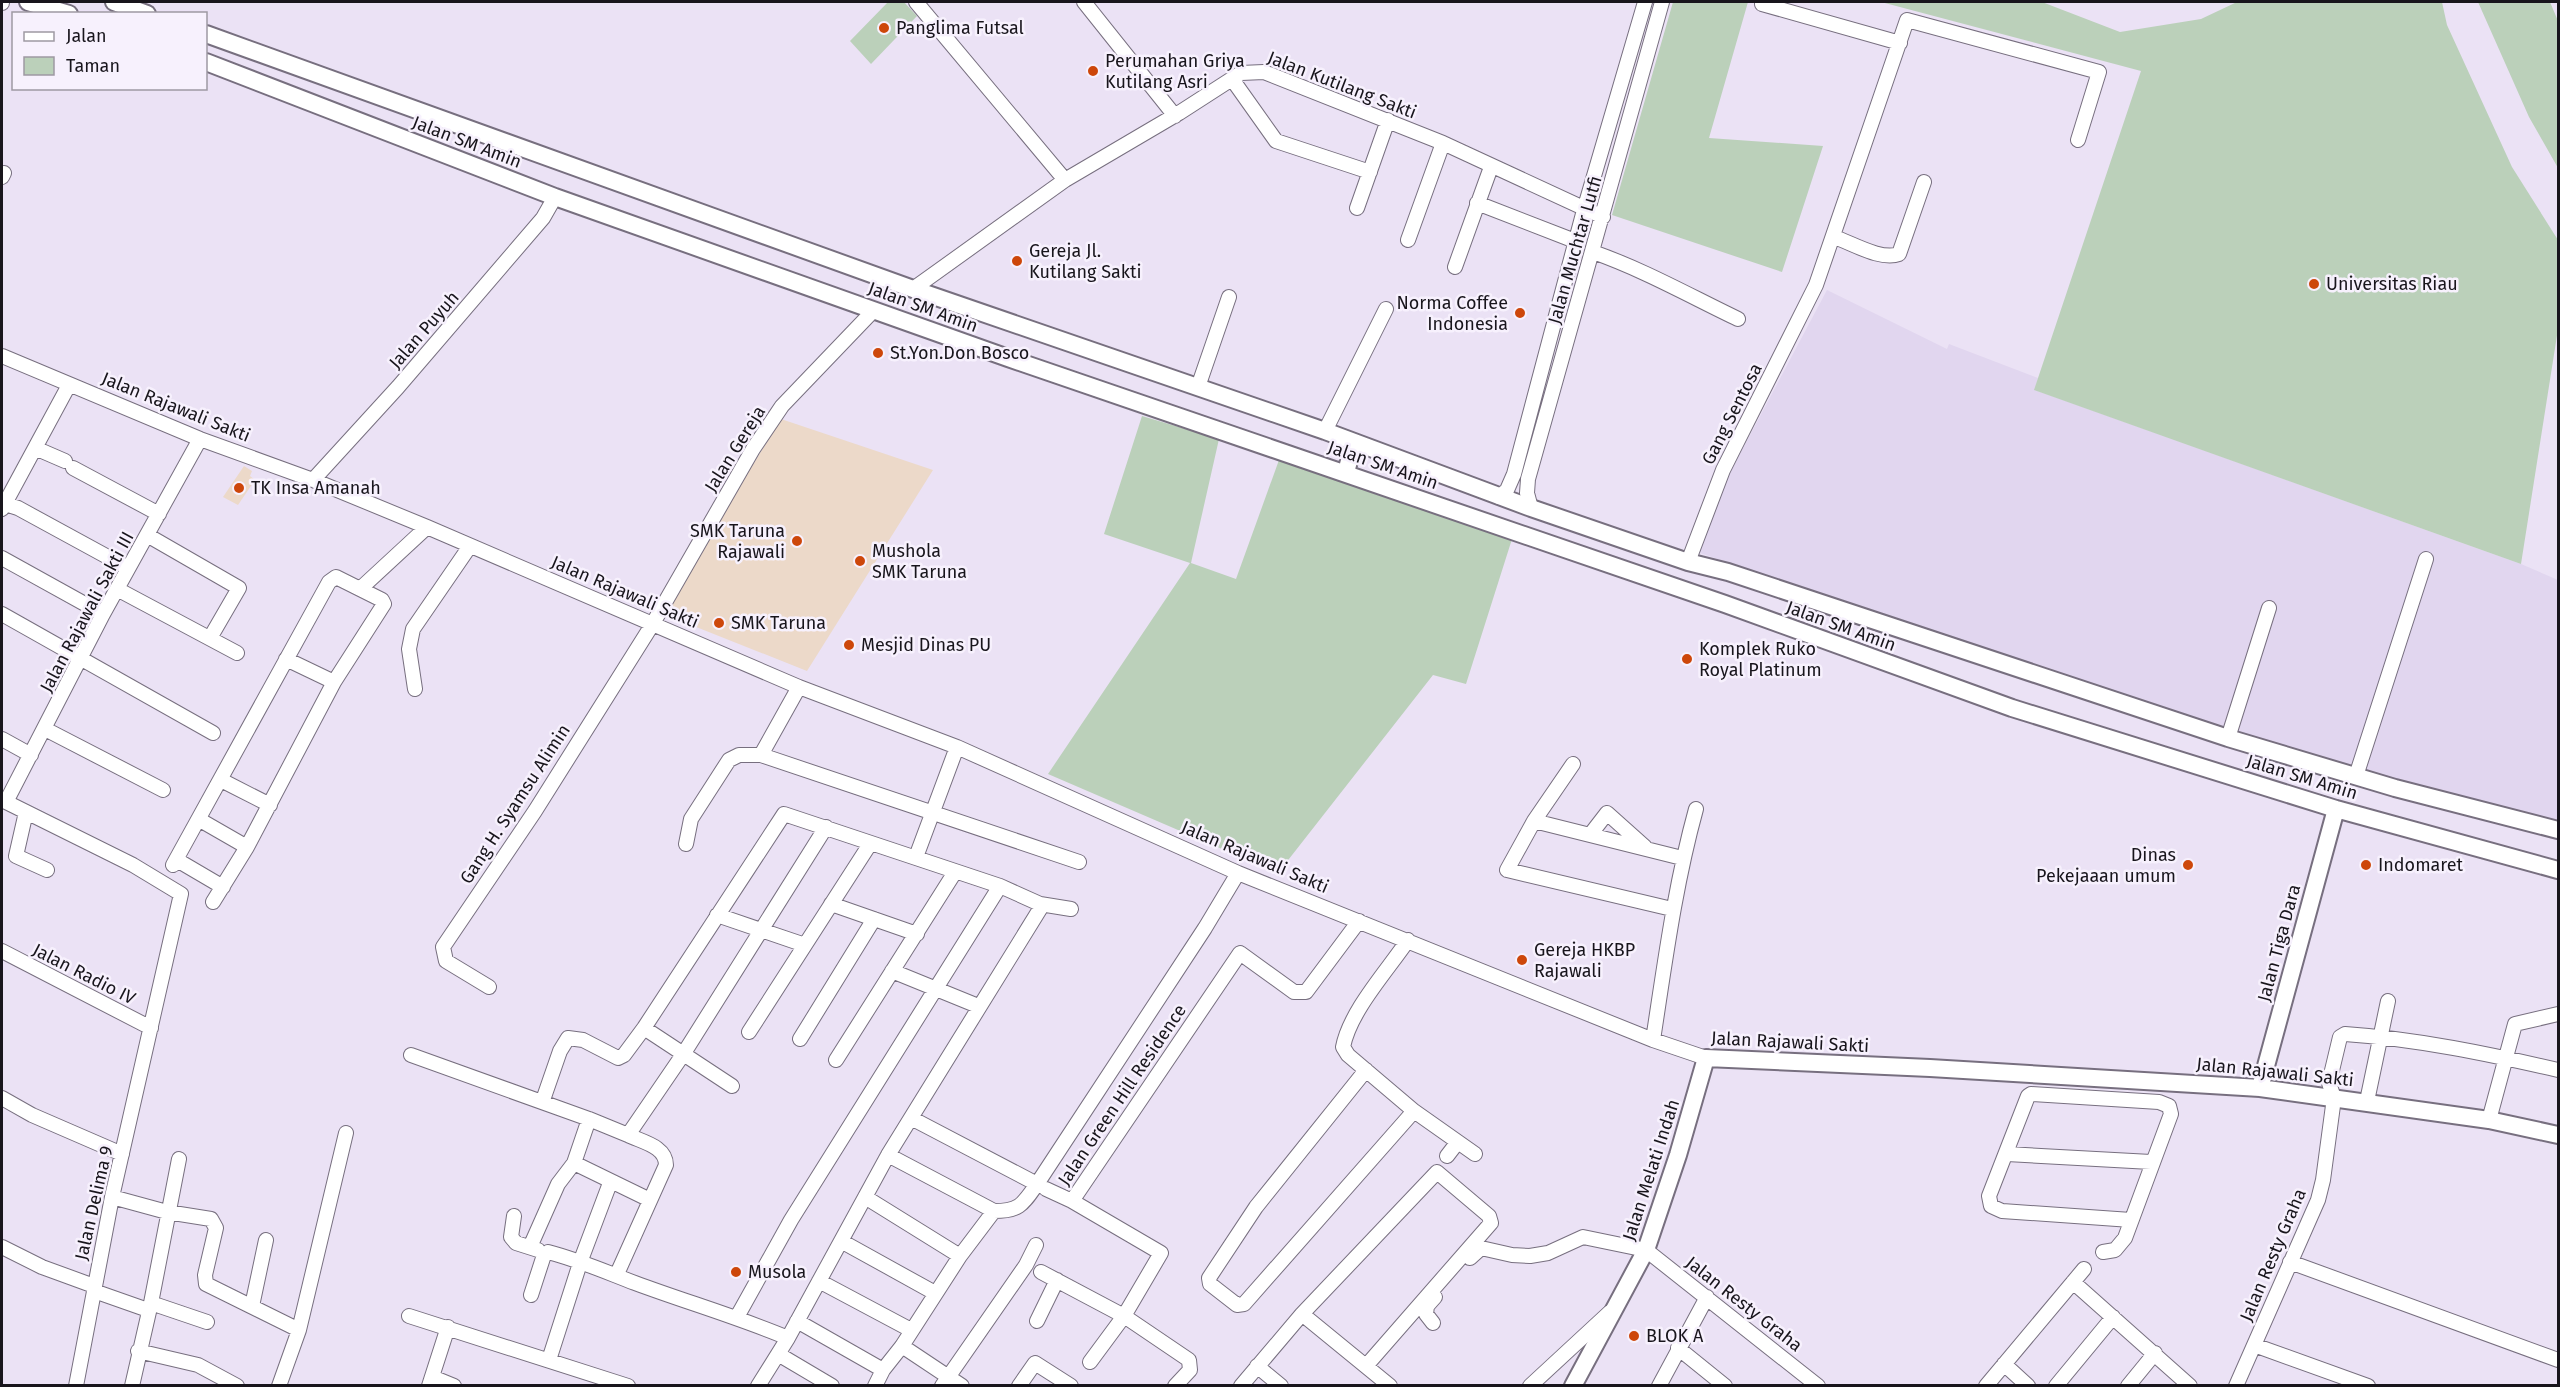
<svg xmlns="http://www.w3.org/2000/svg" width="2560" height="1387" viewBox="0 0 2560 1387" font-family="'Fira Sans',sans-serif">
	<style>
		.built { fill: #e1d6ef }
		.education { fill: #ecd9c9 }
		.green { fill: #bbd0ba }
		.lines { fill: none; stroke-linecap: round; stroke-linejoin: round }
		.minor-casing { stroke: #776f7f; stroke-width: 16 }
		.major-casing { stroke: #776f7f; stroke-width: 20 }
		.minor { stroke: #fff; stroke-width: 14 }
		.major { stroke: #fff; stroke-width: 16 }
		.poi-dot { fill: #cd470a; stroke: #f7f1fd; stroke-width: 2 }
		.labels { text-anchor: middle; dominant-baseline: central; stroke-width: 5; stroke-linejoin: round; paint-order: stroke }
		.poi-label { font-size: 18px; fill: #18151c; stroke: #f7f1fd; text-anchor: start }
		.street-label { font-size: 18px; fill: #18151c; stroke: #f7f1fd }
	</style>
	<rect width="100%" height="100%" fill="#ebe2f5"/>
	<!-- built -->
	<path class="built" d="M1827,290L1947,349L1949,344L2038,378L2035,390L2521,564L2558,580V824L2396,782L2230,732L1697,552L1724,484Z"/>
	<!-- education -->
	<path class="education" d="M781,419L933,470L807,671L661,613Z
		M244,466L252,471L250,476L255,480L238,505L223,497Z"/>
	<!-- green -->
	<path class="green" d="M888,2H904L917,16L871,64L850,41Z
		M1673,2H1748L1709,138L1823,146L1782,272L1612,215Z
		M1881,2H2042L2120,32L2201,19L2237,2H2442L2447,25L2512,167L2558,240V329L2521,564L2034,390L2141,71Z
		M2478,2H2550L2558,21V168L2529,117Z
		M1142,416L1219,439L1191,563L1236,579L1279,460L1512,539L1466,684L1433,675L1278,873L1048,774L1190,563L1104,534Z"/>
	<g class="lines">
		<defs>
			<path id="minor" d="M916,2L1065,180
				M1084,2L1175,116
				M2,3V2
				M1762,4L1900,43
				M1232,79L1276,141L1370,172
				M2,177L4,173
				M1477,203L1575,241
				M1357,208L1388,120
				M1834,237C1852,243 1881,261 1899,254L1924,182
				M1408,240L1443,143
				M1593,252C1644,270 1690,296 1738,319
				M1455,267L1491,167
				M913,289L1065,180L1179,113L1241,73L1264,72L1443,143L1603,217
				M2,356L200,439L313,480L427,527L799,687L957,747L1238,873L1653,1040L1706,1058
				M1198,387L1229,297
				M1325,431L1386,309
				M35,448L65,461
				M73,468L159,514
				M313,480L398,387L543,218L555,197
				M1499,497L1507,490L1514,474L1584,210L1645,2
				M2,503L18,508L128,568
				M1531,508L1527,493L1528,479L1662,2
				M2,509L69,385
				M147,535L239,588L210,638
				M2,558L103,614
				M1688,562L1723,470L1816,285L1907,20L2099,72L2078,140
				M361,588L427,527
				M117,589L237,653
				M2,614L213,733
				M286,659L334,682
				M415,689L409,649L413,629L470,546
				M45,729L163,790
				M2228,738L2269,608
				M2,739L31,755
				M761,755L799,687
				M1573,764L1534,821L1507,870L1672,909
				M2356,776L2426,559
				M221,780L270,805
				M2,800L133,865L181,894L112,1197L76,1386
				M6,802L103,614L200,439
				M26,812L16,856L47,870
				M200,820L247,847
				M1534,821L1682,858
				M1590,835L1607,813L1645,847
				M686,844L691,819L729,760L739,755H761L1079,862
				M916,857L957,747
				M177,860L223,887
				M173,865L329,582L336,577L382,600L384,604L334,682L247,847L213,902
				M831,904L917,934
				M717,915L805,945
				M2,951L151,1028
				M892,971L978,1006
				M489,987L446,961L443,947L535,811L652,625L753,449L782,406L874,310
				M644,1028L732,1086
				M749,1032L870,844
				M800,1039L874,919
				M1653,1040C1665,962 1675,885 1696,809
				M411,1055L589,1119
				M836,1060L955,872
				M1366,1070L1256,1207L1209,1278L1210,1284L1237,1305L1244,1304L1414,1111L1348,1055L1343,1047C1350,1011 1387,971 1408,940
				M2,1098L32,1115L122,1154
				M543,1100L560,1051L568,1038L583,1040L618,1058L624,1055L644,1028L784,814L1000,886L1040,904L1071,909
				M2367,1101L2388,1001
				M1414,1111L1475,1154
				M911,1118L1037,1184
				M2489,1120L2515,1024L2558,1014
				M2007,1154L2151,1162
				M888,1155L994,1211
				M1447,1156L1457,1143
				M1046,1189L1072,1201
				M112,1197L167,1212L211,1219L216,1228L205,1275L206,1284L299,1330
				M865,1197L960,1256
				M650,1200L574,1163L589,1119L628,1135L684,1053L826,827
				M514,1216L511,1237L516,1243L538,1250
				M841,1241L935,1293
				M2,1247L42,1267L94,1286
				M530,1247L558,1184L574,1163
				M2103,1252L2115,1250L2125,1238L2171,1114L2169,1106L2159,1102L2031,1094L2028,1096L1989,1196L1991,1206L2002,1211L2131,1220
				M1470,1258L1481,1248L1512,1255L1530,1256L1548,1253L1583,1237L1646,1250L1818,1386
				M2290,1262L2558,1360
				M1041,1272L1124,1316L1189,1360L1190,1370L1175,1386
				M617,1274L666,1165C666,1146 642,1142 628,1135
				M819,1281L911,1330
				M2073,1282L2190,1386
				M94,1291L148,1310
				M531,1295L544,1255L548,1252C579,1260 606,1272 635,1283C686,1302 738,1317 788,1338
				M151,1303L207,1322
				M252,1306L266,1240
				M1302,1314L1390,1386
				M409,1316L628,1386
				M737,1317L791,1220L1000,886
				M797,1321L883,1370
				M1037,1321L1057,1280
				M1433,1323L1426,1314L1427,1306L1435,1297
				M2254,1345L2368,1386
				M902,1346L962,1386
				M1678,1348L1725,1386
				M138,1351L198,1365L237,1386
				M778,1354L832,1386
				M549,1360L581,1260L610,1183
				M1090,1362L1124,1316L1161,1253L1072,1201L1240,953L1294,992H1306L1359,921
				M2004,1364L2028,1386
				M1257,1366L1281,1386
				M432,1377L454,1386
				M132,1386L151,1303L179,1159
				M279,1386L299,1330L346,1133
				M429,1386L448,1327
				M758,1386L788,1338L888,1155L1040,909V904
				M875,1386L883,1370L902,1346L960,1256L994,1211C1020,1211 1023,1204 1037,1184L1205,928L1238,873
				M942,1386L1026,1265L1036,1245
				M1019,1386L1035,1363L1071,1386
				M1241,1386L1302,1314L1437,1172L1489,1216L1491,1223L1366,1366
				M1530,1386L1610,1312
				M1659,1386L1707,1297
				M1986,1386L2084,1269
				M2056,1386L2113,1317
				M2128,1386L2155,1353
				M2236,1386L2318,1200L2323,1180L2334,1098L2329,1083L2340,1037L2345,1034C2417,1039 2489,1054 2558,1070"/>
			<path id="major" d="M28,2L69,14
				M114,2L147,14
				M206,34L913,289L1325,431L1531,508L1688,562L1728,572L2228,738L2395,788L2558,830
				M206,62L555,197L1008,358L1725,604L2012,708L2336,809L2558,870
				M1346,472L1354,443
				M2260,1088L2336,809
				M1573,1386L1646,1250L1678,1155L1706,1058L1930,1068L2260,1088L2489,1120L2558,1135"/>
		</defs>
		<!-- minor casing -->
		<use href="#minor" class="minor-casing"/>
		<!-- major casing -->
		<use href="#major" class="major-casing"/>
		<!-- minor -->
		<use href="#minor" class="minor"/>
		<!-- major -->
		<use href="#major" class="major"/>
	</g>
	<!-- markers -->
	<g class="poi-dot">
		<circle cx="884" cy="28" r="6"/>
		<circle cx="1093" cy="71" r="6"/>
		<circle cx="1017" cy="261" r="6"/>
		<circle cx="2314" cy="284" r="6"/>
		<circle cx="1520" cy="313" r="6"/>
		<circle cx="878" cy="353" r="6"/>
		<circle cx="239" cy="488" r="6"/>
		<circle cx="797" cy="541" r="6"/>
		<circle cx="860" cy="561" r="6"/>
		<circle cx="719" cy="623" r="6"/>
		<circle cx="849" cy="645" r="6"/>
		<circle cx="1687" cy="659" r="6"/>
		<circle cx="2188" cy="865" r="6"/>
		<circle cx="2366" cy="865" r="6"/>
		<circle cx="1522" cy="960" r="6"/>
		<circle cx="736" cy="1272" r="6"/>
		<circle cx="1634" cy="1336" r="6"/>
	</g>
	<g class="labels">
		<!-- poi labels -->
		<g class="poi-label">
			<text x="896" y="28">Panglima Futsal</text>
			<text x="1105" y="61">Perumahan Griya<tspan x="1105" dy="21">Kutilang Asri</tspan></text>
			<text x="1029" y="251">Gereja Jl.<tspan x="1029" dy="21">Kutilang Sakti</tspan></text>
			<text x="2326" y="284">Universitas Riau</text>
			<text x="1508" y="303" text-anchor="end">Norma Coffee<tspan x="1508" dy="21">Indonesia</tspan></text>
			<text x="890" y="353">St.Yon.Don Bosco</text>
			<text x="251" y="488">TK Insa Amanah</text>
			<text x="785" y="531" text-anchor="end">SMK Taruna<tspan x="785" dy="21">Rajawali</tspan></text>
			<text x="872" y="551">Mushola<tspan x="872" dy="21">SMK Taruna</tspan></text>
			<text x="731" y="623">SMK Taruna</text>
			<text x="861" y="645">Mesjid Dinas PU</text>
			<text x="1699" y="649">Komplek Ruko<tspan x="1699" dy="21">Royal Platinum</tspan></text>
			<text x="2176" y="855" text-anchor="end">Dinas<tspan x="2176" dy="21">Pekejaaan umum</tspan></text>
			<text x="2378" y="865">Indomaret</text>
			<text x="1534" y="950">Gereja HKBP<tspan x="1534" dy="21">Rajawali</tspan></text>
			<text x="748" y="1272">Musola</text>
			<text x="1646" y="1336">BLOK A</text>
		</g>
		<!-- street labels -->
		<g class="street-label">
			<text transform="translate(1342 85) rotate(21)">Jalan Kutilang Sakti</text>
			<text transform="translate(467 142) rotate(21)">Jalan SM Amin</text>
			<text transform="translate(1575 250) rotate(-74)">Jalan Muchtar Lutfi</text>
			<text transform="translate(923 307) rotate(20)">Jalan SM Amin</text>
			<text transform="translate(424 330) rotate(-49)">Jalan Puyuh</text>
			<text transform="translate(176 407) rotate(22)">Jalan Rajawali Sakti</text>
			<text transform="translate(1732 414) rotate(-63)">Gang Sentosa</text>
			<text transform="translate(735 449) rotate(-58)">Jalan Gereja</text>
			<text transform="translate(1383 465) rotate(19)">Jalan SM Amin</text>
			<text transform="translate(625 592) rotate(23)">Jalan Rajawali Sakti</text>
			<text transform="translate(87 612) rotate(-62)">Jalan Rajawali Sakti III</text>
			<text transform="translate(1841 626) rotate(20)">Jalan SM Amin</text>
			<text transform="translate(2302 777) rotate(17)">Jalan SM Amin</text>
			<text transform="translate(515 804) rotate(-57)">Gang H. Syamsu Alimin</text>
			<text transform="translate(1255 857) rotate(23)">Jalan Rajawali Sakti</text>
			<text transform="translate(2279 943) rotate(-75)">Jalan Tiga Dara</text>
			<text transform="translate(84 974) rotate(27)">Jalan Radio IV</text>
			<text transform="translate(1790 1042) rotate(3)">Jalan Rajawali Sakti</text>
			<text transform="translate(2275 1072) rotate(6)">Jalan Rajawali Sakti</text>
			<text transform="translate(1122 1095) rotate(-56)">Jalan Green Hill Residence</text>
			<text transform="translate(1651 1170) rotate(-72)">Jalan Melati Indah</text>
			<text transform="translate(94 1203) rotate(-77)">Jalan Delima 9</text>
			<text transform="translate(2273 1255) rotate(-67)">Jalan Resty Graha</text>
			<text transform="translate(1744 1304) rotate(38)">Jalan Resty Graha</text>
		</g>
	</g>
	<!-- border -->
	<rect width="2560" height="1387" fill="none" stroke="#18151c" stroke-width="6"/>
	<!-- legend -->
	<rect x="12" y="12" width="195" height="78" fill="#f7f1fd" stroke="#9e99a3" stroke-width="1.5"/>
	<rect x="24" y="32" width="30" height="9" fill="#ffffff" stroke="#9e99a3" stroke-width="1.5"/>
	<text x="66" y="42" font-size="18" fill="#18151c">Jalan</text>
	<rect x="24" y="57" width="30" height="18" fill="#bbd0ba" stroke="#9e99a3" stroke-width="1.5"/>
	<text x="66" y="72" font-size="18" fill="#18151c">Taman</text>
</svg>
